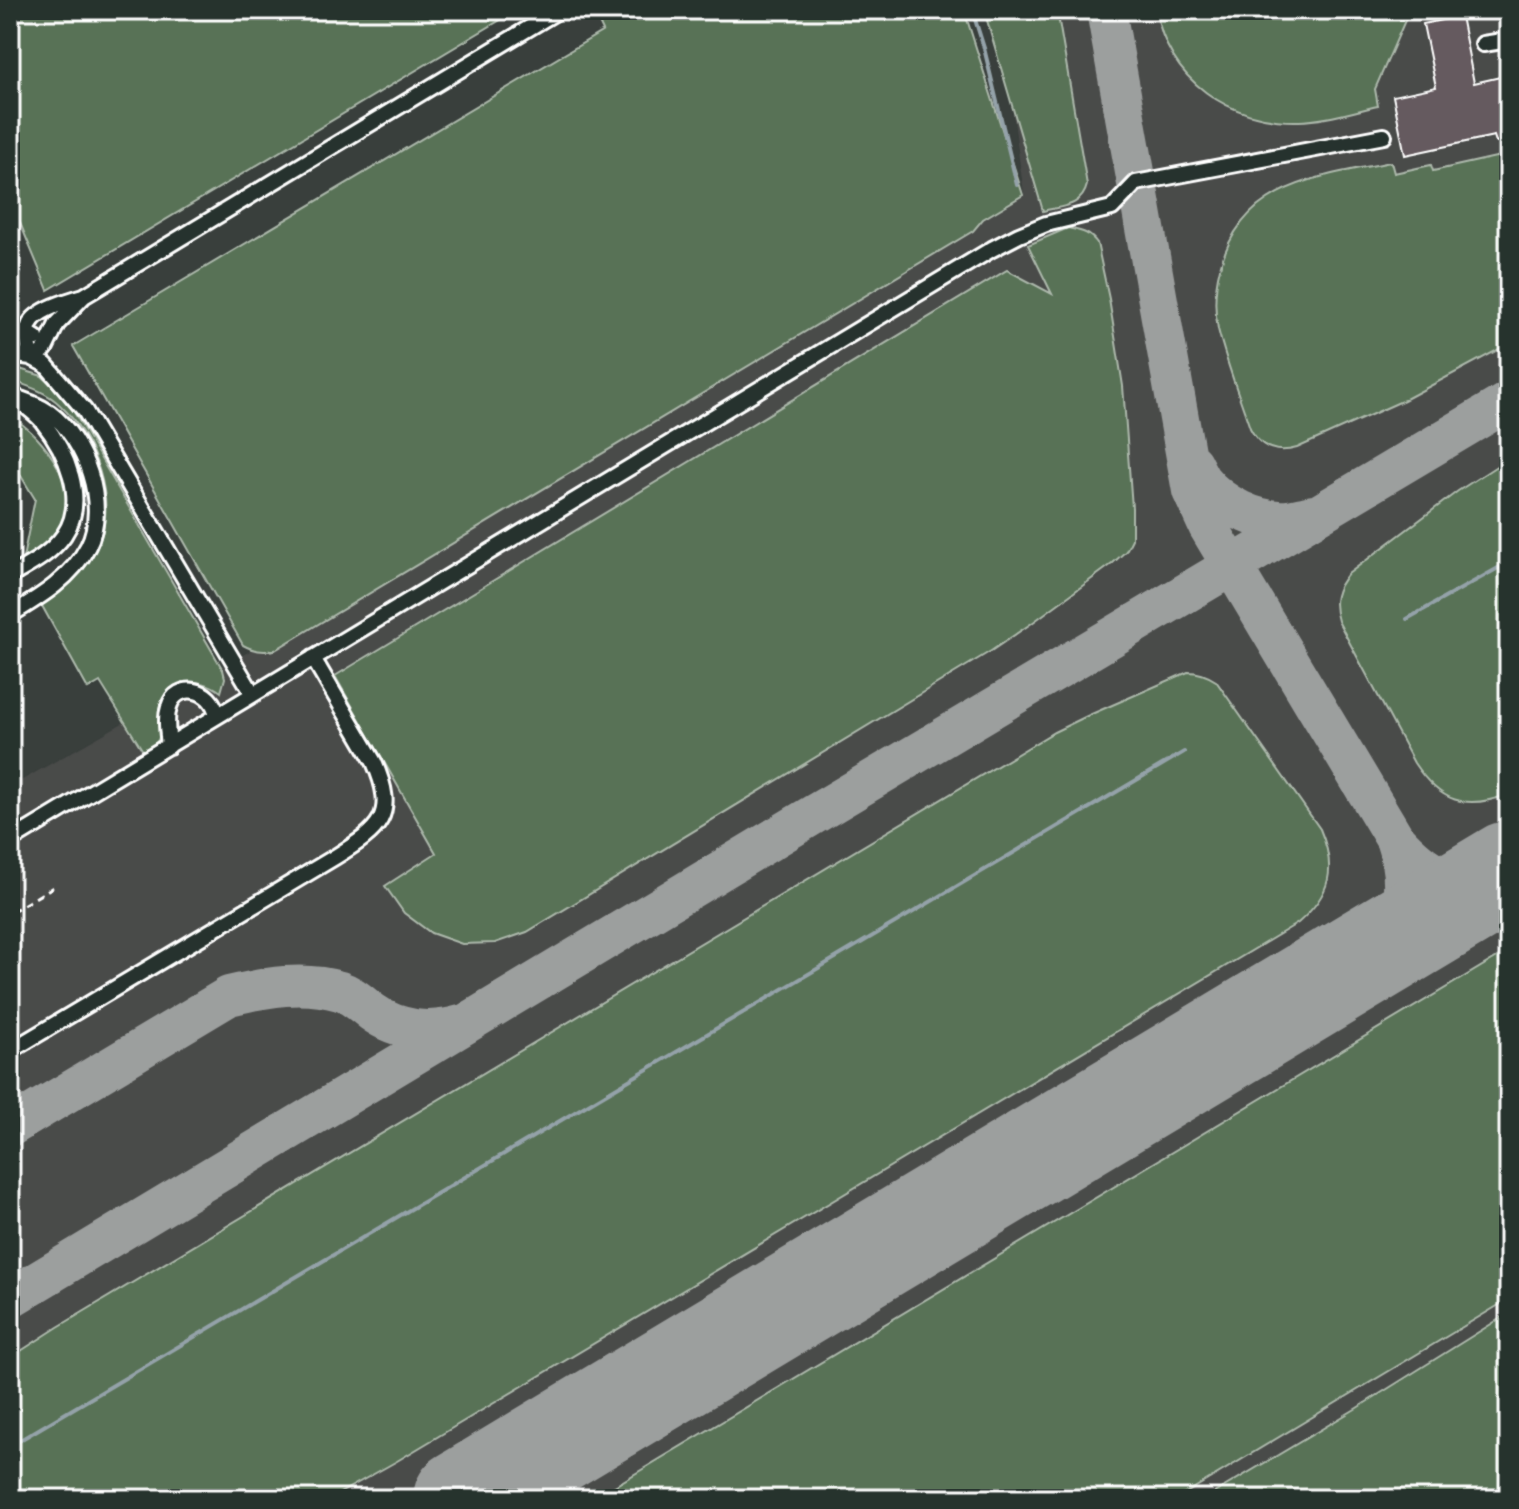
<svg xmlns="http://www.w3.org/2000/svg" width="1519" height="1509" viewBox="0 0 1519 1509" font-family="Kalam,sans-serif">
	<style>
		.built { fill: #4a4b4a }
		.green { fill: #587257; stroke: #acb8ab; stroke-width: 2 }
		.lines { fill: none; stroke-linecap: round; stroke-linejoin: round }
		.stream { stroke: #94a2a9; stroke-width: 4 }
		.taxiway { stroke: #9c9f9e; stroke-width: 40 }
		.runway { stroke: #9c9f9e; stroke-width: 100 }
		.building { fill: #655a5e; stroke: #fff; stroke-width: 2 }
		.minor-casing { stroke: #fff; stroke-width: 20 }
		.path { stroke: #fff; stroke-width: 3; stroke-dasharray: 8 6; stroke-linecap: butt }
		.minor { stroke: #26332d; stroke-width: 14 }
	</style>
	<rect width="100%" height="100%" fill="#393f3c"/>
	<filter id="ink" filterUnits="userSpaceOnUse"><feTurbulence type="fractalNoise" baseFrequency=".0125" numOctaves="2"/><feDisplacementMap in="SourceGraphic" scale="16" xChannelSelector="R" yChannelSelector="G"/><feConvolveMatrix kernelMatrix="1 2 1 2 8 2 1 2 1" color-interpolation-filters="sRGB"/></filter>
	<g filter="url(#ink)">
		<!-- built -->
		<path class="built" d="M999,10H1509V1332L1230,1499H10V787L257,647L1024,194Z"/>
		<!-- green -->
		<path class="green" d="M10,10H517L48,290L10,199Z
			M593,10H964L1023,195L983,219L973,231L275,650C262,652 254,651 243,645L73,346L603,31Z
			M984,10H1057L1087,185C1082,207 1062,206 1043,211Z
			M1156,10H1443L1406,18L1375,89L1378,106C1354,111 1324,121 1299,121C1230,123 1168,80 1156,10Z
			M1509,148V344L1404,400L1297,448C1276,454 1260,448 1250,428C1239,395 1226,362 1218,329C1214,309 1215,287 1220,268C1242,183 1319,177 1391,162L1394,173L1431,165L1433,171L1505,155L1504,149Z
			M1068,228C1081,231 1089,232 1097,243L1109,299L1123,386L1132,508V539L1126,551L1112,564L1032,623L991,651L527,932L495,943L462,944L431,933L404,913L385,886L436,853L335,676L1007,270L1052,294L1028,245Z
			M10,366L42,376L67,400L223,670L225,678L221,692C200,676 167,677 160,708C157,718 163,731 158,740C155,745 148,748 143,751L100,682L88,689L41,604C64,588 85,573 97,547C119,502 94,437 60,405C46,391 27,386 10,380Z
			M10,416C44,435 87,494 59,532C49,545 36,551 23,558L35,499L10,458Z
			M1509,458V794C1465,811 1440,802 1414,763L1338,621C1332,602 1335,589 1348,574L1458,491Z
			M1188,672C1199,672 1207,675 1216,681L1320,829C1337,869 1331,894 1298,923L397,1461L329,1499H10V1358L58,1327L1054,732L1087,716Z
			M1509,950V1299L1176,1499H593Z
			M1509,1313V1499H1204L1357,1408Z"/>
		<g class="lines">
			<!-- stream -->
			<path class="stream" d="M972,10L984,48L1017,185
				M10,248L20,273
				M1407,619L1509,562
				M10,1446L1184,752"/>
			<!-- taxiway -->
			<path class="taxiway" d="M1106,10L1192,491L1208,526L1395,839C1430,877 1449,885 1500,876
				M1192,463C1195,469 1198,475 1201,480C1221,505 1257,523 1289,520C1297,519 1305,516 1313,515
				M1362,959C1368,954 1376,949 1382,943C1408,914 1407,874 1395,839
				M10,1127L229,996C266,987 303,980 340,991C353,995 361,1004 372,1012C398,1031 431,1034 461,1025
				M10,1298L813,815L1509,401"/>
			<!-- runway -->
			<path class="runway" d="M463,1499L1509,871"/>
		</g>
		<!-- building -->
		<path class="building" d="M1461,16L1474,83L1509,75V139L1496,142L1494,136L1405,155L1393,96L1436,87L1423,24Z"/>
		<g class="lines">
			<defs>
				<path id="minor" d="M1483,44L1509,40
					M84,296L57,324L45,349L39,355L31,357C29,347 25,334 30,324C36,310 70,300 84,296L559,10
					M10,333C20,330 28,332 36,338
					M10,354L31,357L46,365L85,411L253,694
					M10,396C25,400 37,404 50,413C85,439 109,505 88,546C72,578 40,597 10,615
					M10,576C29,565 51,554 64,535C88,500 66,451 42,421C37,415 30,410 24,405
					M169,746C168,734 165,719 169,707C176,681 213,687 217,716
					M10,841L992,249L1019,235L1046,224L1112,208L1136,183L1384,136
					M10,1051L335,857C380,829 398,816 374,762L313,658"/>
			</defs>
			<!-- minor casing -->
			<use href="#minor" class="minor-casing"/>
			<!-- path -->
			<path class="path" d="M11,912L53,887"/>
			<!-- minor -->
			<use href="#minor" class="minor"/>
		</g>
	</g>
	<!-- margin -->
	<rect width="1519" height="1509" fill="none" stroke="#26332d" stroke-width="40"/>
	<rect x="20" y="20" width="1479" height="1469" fill="none" stroke="#fff" stroke-width="3" filter="url(#ink)"/>
</svg>
